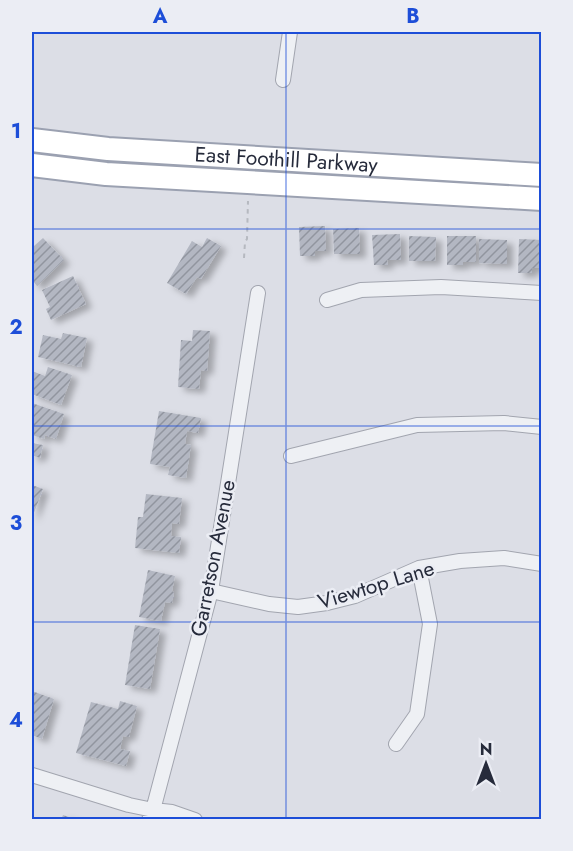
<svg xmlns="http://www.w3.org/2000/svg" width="573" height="851" viewBox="0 0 573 851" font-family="Jost,sans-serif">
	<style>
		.building { fill: url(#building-hatch); filter: url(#shadow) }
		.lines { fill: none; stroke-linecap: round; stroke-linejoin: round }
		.street-casing { stroke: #a2a5af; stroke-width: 16 }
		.primary-casing { stroke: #9ba1b1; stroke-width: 26 }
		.path { stroke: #b6b9c0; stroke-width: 2; stroke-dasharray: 4.5 4.5; stroke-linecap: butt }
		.street { stroke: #eef0f4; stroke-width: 14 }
		.primary { stroke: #fff; stroke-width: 22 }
		.grid { fill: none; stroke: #1d4ed8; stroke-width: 1.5; stroke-opacity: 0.55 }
		.labels { text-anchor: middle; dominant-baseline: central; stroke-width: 5; stroke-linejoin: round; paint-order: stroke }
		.street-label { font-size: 21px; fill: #262b3b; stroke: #ebedf4 }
		.neatline { fill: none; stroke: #1d4ed8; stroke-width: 2 }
		.grid-label { font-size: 20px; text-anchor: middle; font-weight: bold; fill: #1d4ed8 }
	</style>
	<defs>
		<pattern id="building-hatch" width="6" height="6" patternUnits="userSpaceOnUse" patternTransform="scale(1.5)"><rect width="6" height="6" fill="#b3b7c2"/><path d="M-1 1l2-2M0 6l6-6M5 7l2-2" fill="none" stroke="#91959f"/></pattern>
		<filter id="shadow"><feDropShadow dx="6" dy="4" stdDeviation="3" flood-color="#0004"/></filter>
	</defs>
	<rect width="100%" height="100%" fill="#dcdee6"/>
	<!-- building -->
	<path class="building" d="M325,226L326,251H315V256H300L299,227Z
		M359,228L360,254H334L333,229Z
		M400,234L401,260H387L388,265H374L372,235Z
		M409,236L436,237L435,261H409Z
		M447,236H476V262H463V265H447Z
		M43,238L64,260L37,286L32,280V248Z
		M207,238L221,246L201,279L197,277L186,294L167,283L192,241L202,247Z
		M479,239L507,240V264L479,263Z
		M519,239L542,240V268H532V273H518Z
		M73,276L86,304L51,320L46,309L50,307L42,290Z
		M193,330L210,331L207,371L201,370L199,389L178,387L181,340L192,341Z
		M63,333L87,338L81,367L38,357L43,335L61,339Z
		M48,367L72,375L61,405L32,394V371L45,376Z
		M32,403L64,414L56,439L45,435L44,439L32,435Z
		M159,411L201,418L198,433L187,431L185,444L191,445L186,478L168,475L170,467L150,464Z
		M32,443L43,445L40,458L34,456L32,463Z
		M32,485L43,489L32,518Z
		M146,494L182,498L179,524L172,523L171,536L181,537L179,553L135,548L138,517H143Z
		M148,570L175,576L172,591L174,592L172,603L165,602L161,621L139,617Z
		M135,625L160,629L150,689L125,685Z
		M32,691L54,699L42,739L32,735Z
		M120,701L137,706L129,737L123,736L120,749L130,751L126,766L76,753L91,702L118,709Z
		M63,815L75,819V820H61Z"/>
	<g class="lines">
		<defs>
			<path id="street" d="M283,80L290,32
				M327,300L361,290L441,287L542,293
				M291,456L417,425L504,423L542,427
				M211,591L269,604L298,607L327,603L355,596L419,568L460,561L504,558L542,564
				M396,744L417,714L430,624L419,568
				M32,775L129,805L153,810L172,812L195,820
				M149,820L153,810L211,591L258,293"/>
			<g id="primary">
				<path id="s1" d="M32,140L108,149L542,175"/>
				<path d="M32,165L106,174L542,199"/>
			</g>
		</defs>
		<!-- street casing -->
		<use href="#street" class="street-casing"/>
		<!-- primary casing -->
		<use href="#primary" class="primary-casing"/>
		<!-- path -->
		<path class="path" d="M244,258L245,242L247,239L248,201"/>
		<!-- street -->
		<use href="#street" class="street"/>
		<!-- primary -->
		<use href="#primary" class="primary"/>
	</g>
	<!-- grid -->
	<path class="grid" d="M286,32V820M32,229H542M32,426H542M32,622H542"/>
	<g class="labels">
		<!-- street labels -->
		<g class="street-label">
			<text stroke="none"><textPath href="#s1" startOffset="255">East Foothill Parkway</textPath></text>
			<text transform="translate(213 558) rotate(-79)">Garretson Avenue</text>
			<text transform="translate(376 585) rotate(-17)">Viewtop Lane</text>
		</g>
	</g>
	<!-- border -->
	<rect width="573" height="851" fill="none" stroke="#ebedf4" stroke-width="66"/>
	<!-- north arrow -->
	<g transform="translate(486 764)" stroke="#ebedf4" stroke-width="4.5" paint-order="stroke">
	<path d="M0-4.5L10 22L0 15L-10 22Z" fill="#262b3b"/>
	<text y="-9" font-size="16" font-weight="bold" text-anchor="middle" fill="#262b3b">N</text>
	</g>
	<rect x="33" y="33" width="507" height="785" class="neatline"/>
	<g class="grid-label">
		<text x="160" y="23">A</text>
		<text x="413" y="23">B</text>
		<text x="16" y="138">1</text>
		<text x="16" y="334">2</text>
		<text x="16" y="530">3</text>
		<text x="16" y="727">4</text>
	</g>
</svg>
